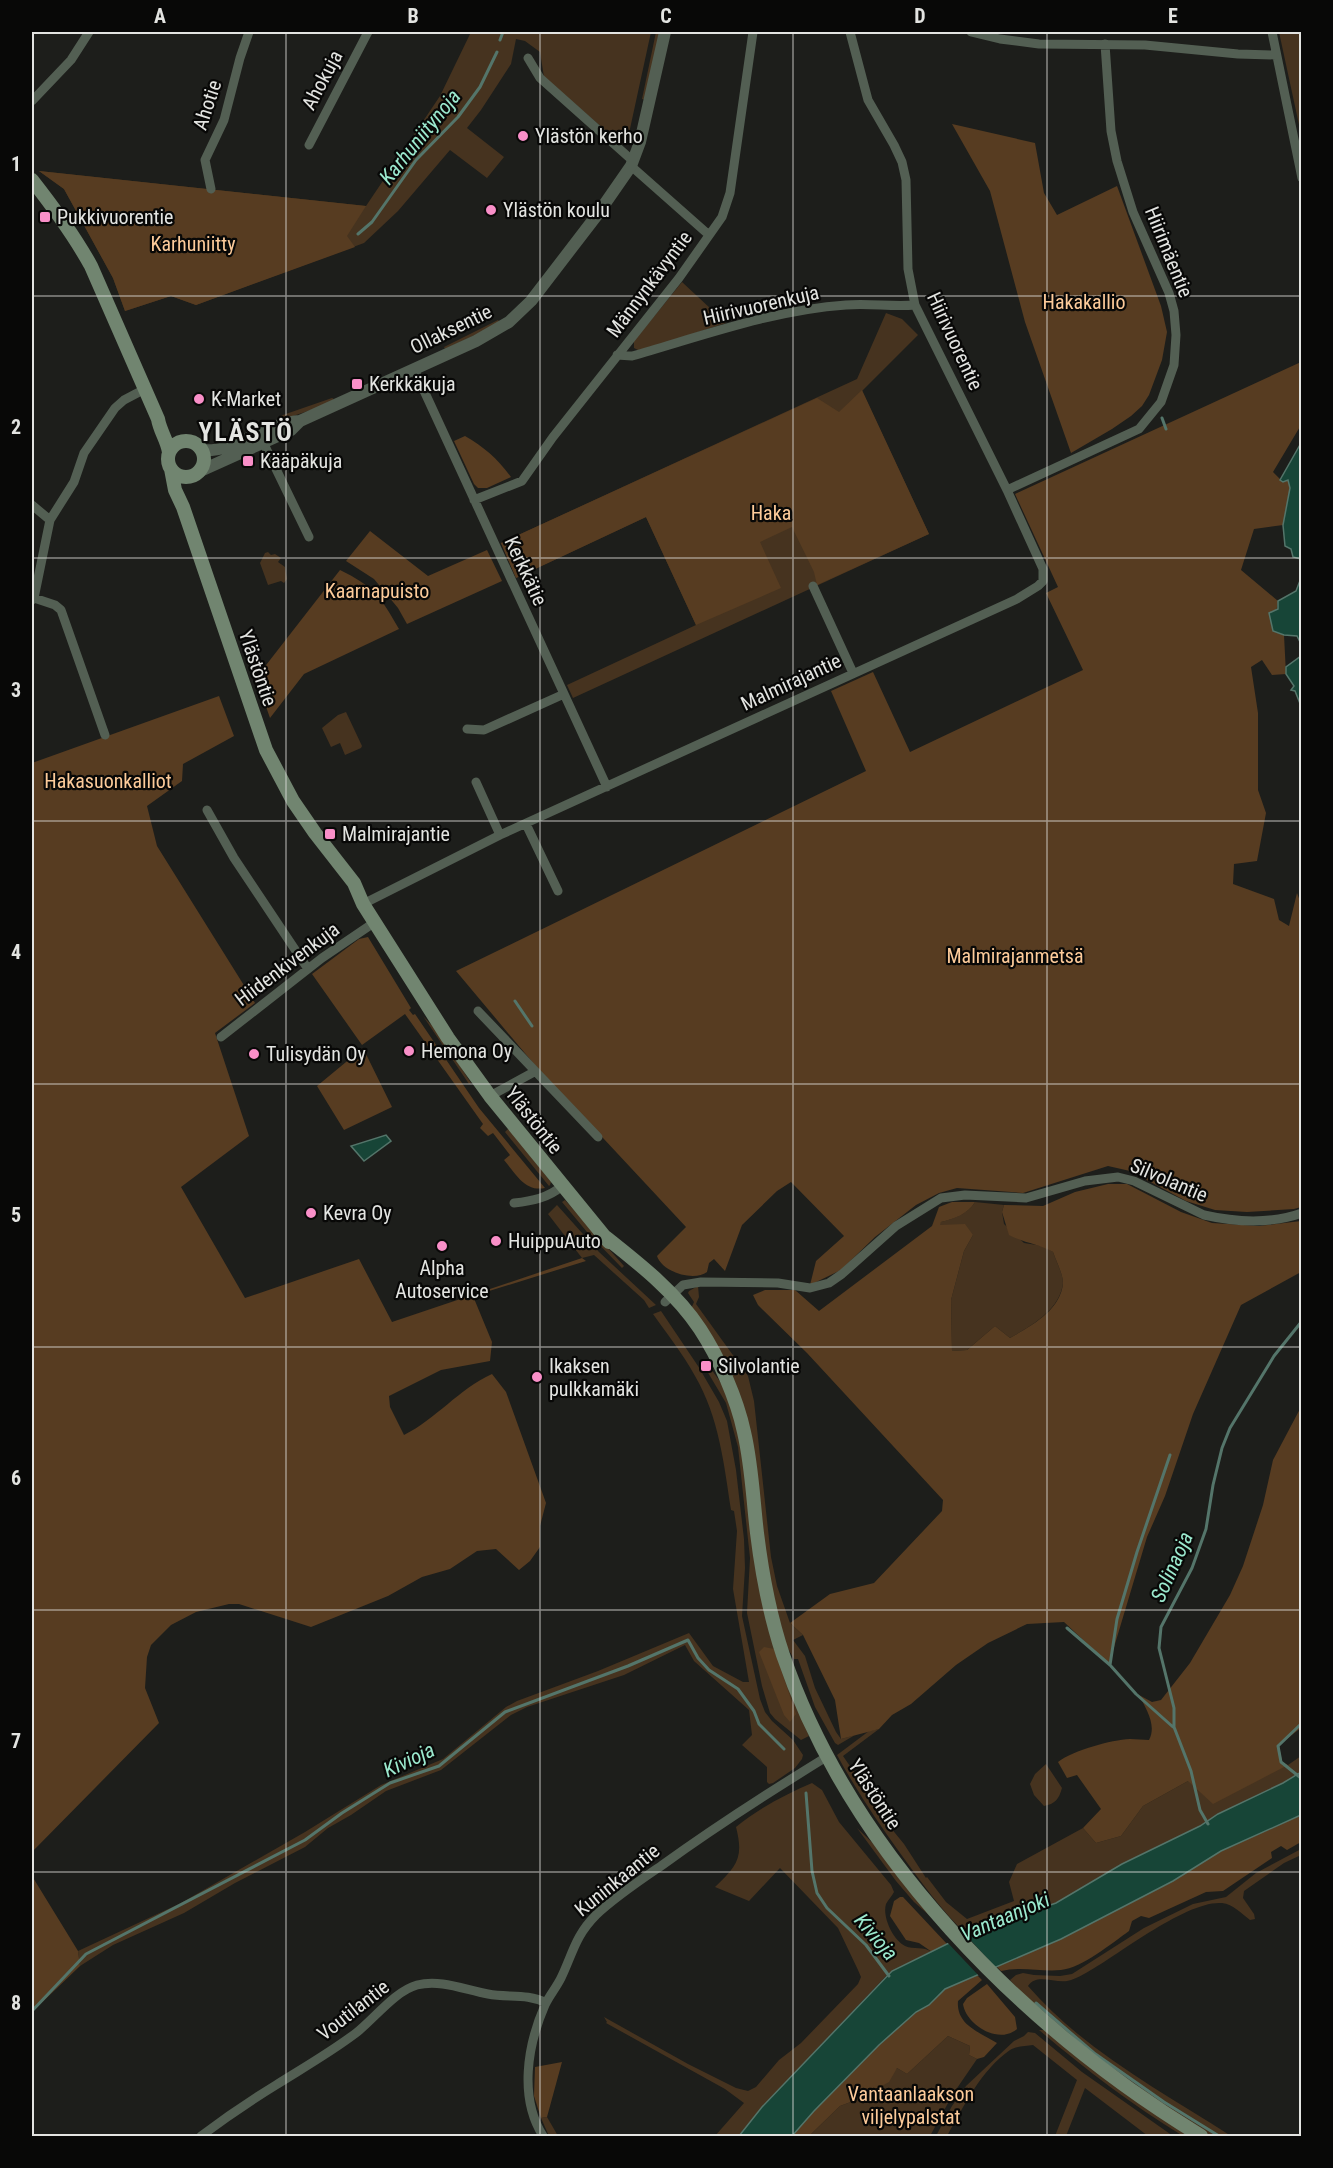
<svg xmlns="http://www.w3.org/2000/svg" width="1333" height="2168" viewBox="0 0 1333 2168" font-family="'Roboto Condensed',sans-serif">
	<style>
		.green { fill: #46331f }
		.forest { fill: #573c21 }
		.water { fill: #174537; stroke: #54756a; stroke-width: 1.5 }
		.pier { fill: #1d1e1b }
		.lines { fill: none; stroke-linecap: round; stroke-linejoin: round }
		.stream { stroke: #54756a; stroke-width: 3 }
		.minor { stroke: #535f53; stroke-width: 9 }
		.tertiary { stroke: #535f53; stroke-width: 12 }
		.secondary { stroke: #718570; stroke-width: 14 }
		.grid { fill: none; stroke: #e3e4e1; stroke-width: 1.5; stroke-opacity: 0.55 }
		.poi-dot { fill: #f98fc8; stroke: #080807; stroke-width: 2 }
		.labels { text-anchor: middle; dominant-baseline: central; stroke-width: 4.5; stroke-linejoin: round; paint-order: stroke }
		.street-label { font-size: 20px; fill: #e3e4e1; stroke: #080807 }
		.poi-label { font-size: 20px; fill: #e3e4e1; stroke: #080807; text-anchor: start }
		.park-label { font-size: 20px; fill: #fdcb9a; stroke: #080807 }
		.water-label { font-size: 21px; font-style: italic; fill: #9be9ce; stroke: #080807 }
		.district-label { font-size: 26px; font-weight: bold; letter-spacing: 1.5px; fill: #e3e4e1; stroke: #080807 }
		.neatline { fill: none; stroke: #e3e4e1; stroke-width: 2 }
		.grid-label { font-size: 20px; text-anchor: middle; font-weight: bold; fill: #e3e4e1 }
	</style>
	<rect width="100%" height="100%" fill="#1d1e1b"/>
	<!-- green -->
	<path class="green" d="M471,32H651L628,138L624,144H621L544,77L540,52L525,41L516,39L511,64L481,110L467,128L504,157L487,178L450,150L398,211L364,243L196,305L171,296L125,311L113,278L64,189L39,171L366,206L440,96Z
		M656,32H660L646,100L642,99Z
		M1279,32H1301V134Z
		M682,282L726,323L640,351L634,348V341Z
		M886,313L902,319L918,335L862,391L929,534L573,698L567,685L696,625L646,517L516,578L501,543L857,379Z
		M498,320L500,322L497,325L445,349L444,347Z
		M332,398L334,399L326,405L278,421L280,416Z
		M268,552L271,555L275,554L281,558L278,562L285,567L287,579L284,583L281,581L268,585L260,563L265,553Z
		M346,712L362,746L361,748L345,755L340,743L331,747L322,728L338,715Z
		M423,1016L439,1033L471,1083L469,1084Z
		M509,1128L551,1182L550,1185L549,1186L505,1132Z
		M565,1200L624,1266L622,1268L587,1232L562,1202Z
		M975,1202L1004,1205L1002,1212L1004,1224L1024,1243L1043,1246L1053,1252C1056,1261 1063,1274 1063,1283C1060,1310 1031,1326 1010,1338L995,1326L967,1350L952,1351L951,1300L964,1251L973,1235L939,1225L941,1222C953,1219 968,1214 975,1202Z
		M557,1205L599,1252L656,1305L649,1308L644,1300L594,1255L582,1258L548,1214Z
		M698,1286L699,1297L696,1304L748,1376L754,1401L771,1557L777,1586L790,1623L803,1635L793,1640L805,1656L815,1688L836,1732L841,1739L855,1735L838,1745L835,1743L815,1707L798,1659H794L784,1642L772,1590L765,1551L753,1455L690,1311L694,1302L688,1293L689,1291Z
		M661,1311L698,1366L719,1402L727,1421L736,1470L744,1539L745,1568L742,1616L760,1699L765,1712L772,1721L793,1740L803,1755L802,1759L795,1768L773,1783L769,1784L767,1782V1767L742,1745L752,1735L749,1710L694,1661L685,1645L624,1675L527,1707L511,1715L441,1770L386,1791L351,1815L328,1828L305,1847L235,1883L184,1913L113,1945L80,1966L78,1951L181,1903L305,1832L381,1785L443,1759L506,1707L517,1701L598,1671L689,1633L713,1666L743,1682H749L733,1589L737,1531L734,1511L731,1510C724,1464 719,1417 695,1376C683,1354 667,1334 653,1314Z
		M711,1369L724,1387L737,1421L784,1674L809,1736L801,1740L775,1719L770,1713L762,1686L747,1613L750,1558L738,1447L726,1403L707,1371Z
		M879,1729L843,1756L870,1795L877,1811L904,1844L926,1878L927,1877L946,1902L967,1919L1014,1901L1009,1882L1017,1864L1083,1828L1096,1843L1121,1836L1143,1806L1188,1781L1288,1765L1301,1756L1302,1772L1283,1783L1218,1814L1200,1826L1122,1864L1056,1903L967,1935C941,1910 921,1882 900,1853C877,1821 856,1790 837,1755L869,1731Z
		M1046,1764L1062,1788C1059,1799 1055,1804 1044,1806L1034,1795L1030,1784L1035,1774Z
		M812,1783L822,1790L839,1822L891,1885L894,1892C892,1896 888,1900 886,1904C882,1917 893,1940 905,1946C914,1950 923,1946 932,1952L887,1975L762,2107L739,2136H715L744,2103L725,2089L606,2023L607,2022L604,2017L688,2064L736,2088L748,2091L756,2087L779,2060L801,2043L858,1984L861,1977L858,1970L838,1928L780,1868L749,1901L715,1887C737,1866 744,1858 736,1827C758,1809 786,1794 812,1783Z
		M857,1828L878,1848L930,1916L914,1902L896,1881Z
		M1301,1849V1855L1284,1863L1244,1891L1243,1898L1254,1914L1255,1919L1250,1920C1242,1914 1233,1904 1222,1903C1186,1900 1116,1957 1084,1974C1079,1977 1072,1980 1067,1981C1054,1983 1036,1973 1028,1986C1083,2050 1161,2091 1231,2136H1211L1169,2109L1095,2055L1023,1995L1010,1980L1016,1975L1023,1973L1034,1975L1060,1976L1072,1974L1144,1928L1193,1904L1226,1897L1256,1873Z
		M1039,2030H1045L1129,2096L1190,2136H1183C1132,2105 1085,2069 1039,2030Z
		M1028,2032L1035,2033L1082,2072L1173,2136H1148L1085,2088L1066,2136H1055L1077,2080L1033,2045C1026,2046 1016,2046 1010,2050C981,2070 964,2106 947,2136H936L952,2106L966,2086L1014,2041L1024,2036Z
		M948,2036L970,2046L969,2055L977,2059L953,2094L930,2136H809L840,2106L856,2100L897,2068L907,2074Z
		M547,2117L558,2136H549L541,2118Z"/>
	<!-- forest -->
	<path class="forest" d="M952,124L1035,143L1044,193L1057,215L1117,186L1161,306L1167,332L1162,360L1149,395L1142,406L1131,416L1112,429L1071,453L1025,322L990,191Z
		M39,171L366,206L347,236L355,247L196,305L171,296L125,311L113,278L64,189Z
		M1301,362V402L1299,407L1301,409V425L1273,472L1283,482L1288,480L1290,488L1283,525L1254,529L1241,570L1278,601L1273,631L1284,635L1286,674L1272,675L1262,660L1251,667L1258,713V790L1266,813L1257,861L1234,864L1233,884L1274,899L1279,920L1289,926L1297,893L1301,904V1207L1294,1209L1247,1212L1215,1210L1186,1201L1130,1171L1108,1166L1023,1193L957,1188L939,1193L916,1205L875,1237L841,1270L810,1285L816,1261L844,1236L791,1182L777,1191L742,1225L725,1271L714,1259L709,1263L707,1272C694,1282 662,1272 657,1256L686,1227L534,1064L456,971L866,771L831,691L873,672L910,752L1083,670L1046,593L1058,587L1015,494Z
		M862,390L929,534L817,585L814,572L792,527L760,542L781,588L696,625L646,517L516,578L501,543L817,398L839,412Z
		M465,436C484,447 498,459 511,477L487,488H478L474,484L454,441Z
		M370,531L428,576L487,550L502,581L407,624L398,608L374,579L346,561Z
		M340,570C373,586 381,597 399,629L304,674L270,718L256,678Z
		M219,696L234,736L183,764L182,781L147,806L157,846L255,1003L215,1033L249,1136L181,1187L245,1298L359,1259L392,1322L582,1258L586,1261L473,1296L492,1342L490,1361L441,1370L389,1396L390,1407L404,1435C436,1419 459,1389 492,1374L506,1392L546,1503L540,1526V1547L530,1561L519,1570L496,1549L477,1551L450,1569L422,1577L388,1596L311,1627L239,1604H229L196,1612L171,1625L151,1645L147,1657L145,1688L159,1723L32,1852V763Z
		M368,937L411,1008L409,1010L413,1015L415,1014L479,1108L545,1188C525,1192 516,1174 504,1160L510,1155L493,1133L488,1136L480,1128L483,1124L405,1014L362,1045L312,974L359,939Z
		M363,1048L392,1107L344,1130L317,1086Z
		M1108,1184H1127L1181,1212L1212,1223L1259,1226L1301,1221V1272L1241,1305L1193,1414L1165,1496L1147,1537L1109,1664L1064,1622L1027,1624L988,1643L956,1665L911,1704L892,1715L879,1729L841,1739L835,1700L803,1635L790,1623L830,1594L874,1583L942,1511L943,1500L807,1353L758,1305L753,1295L765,1290H795L819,1311L932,1226L939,1207L952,1202H975C968,1214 954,1219 941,1222L940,1225L965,1224L973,1235L964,1251L951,1300L952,1351L967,1350L995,1326L1010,1338C1031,1326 1061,1310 1063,1283C1063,1274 1056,1261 1053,1252C1039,1244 1024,1243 1009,1235L1002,1212L1004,1205L1043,1206L1075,1192Z
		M1301,1407L1302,1727L1279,1745L1282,1762L1288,1765L1213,1804L1188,1781L1143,1806L1121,1836L1096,1843L1083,1828L1101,1809L1077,1775L1067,1778L1058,1762C1074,1750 1111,1740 1130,1739C1136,1739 1143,1740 1149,1740C1157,1725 1146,1709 1139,1695L1152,1702L1161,1700L1190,1663L1230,1595L1243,1566L1263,1505L1273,1460Z
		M764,1647L774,1649L796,1714L790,1722L784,1715L759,1652Z
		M1301,1815V1842L1287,1850L1281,1846L1271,1852L1272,1858L1223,1891L1206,1892L1149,1918L1141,1916L1132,1921L1129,1931C1112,1943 1082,1968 1061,1970C1041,1972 1021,1966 1001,1971L996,1966L1061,1939L1173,1881L1221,1851Z
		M32,1876L78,1951L80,1966L32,2012Z
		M900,1897H903L947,1944L932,1952L919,1943L906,1940L890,1916L894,1901Z
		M977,1975L982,1980L958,2001C956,2025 979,2032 997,2043L984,2057L977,2059L969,2055L970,2046L948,2036L907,2074L897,2068L889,2082L856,2100L840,2106L809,2136H792L814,2111L879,2045L916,2012L929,2005L945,1989Z
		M987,1984L1015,2017L1017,2029C999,2045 966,2025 963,2004L967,1998Z
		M562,2062L547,2117L541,2118L534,2096L535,2067Z"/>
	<!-- water -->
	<path class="water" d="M1301,443V559L1293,557L1291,549L1285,546L1283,525L1290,488L1288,480L1283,482L1280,480Z
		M1301,578V644L1297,636L1284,635L1273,631L1269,613L1278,609V601L1296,591Z
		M1301,656V717V706L1295,691L1291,690L1294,686L1286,674V667Z
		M386,1135L391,1141L364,1161L351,1146Z
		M1301,1772V1815L1221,1851L1173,1881L1061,1939L945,1989L929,2005L916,2012L879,2045L814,2111L792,2136H739L762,2107L892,1971L947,1944L991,1926L1056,1903L1122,1864L1200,1826L1218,1814L1283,1783Z"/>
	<!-- pier -->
	<path class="pier" d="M964,1933L997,1969L980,1977L946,1941Z"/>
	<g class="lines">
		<!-- stream -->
		<path class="stream" d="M500,40L503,32
			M358,234L372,222L416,160L458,117L480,87L497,52
			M1162,418L1166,429
			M515,1001L532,1026
			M1067,1628L1110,1665L1136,1694L1173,1727
			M1110,1665L1117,1619L1137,1552L1170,1455
			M1302,1723L1278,1746L1281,1762L1302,1779
			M806,1793L812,1871L817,1893L827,1908L866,1945L889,1976
			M1208,1824L1200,1810L1191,1771L1174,1727V1708L1159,1648L1161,1627L1192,1568L1206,1529L1213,1485L1222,1448L1230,1428L1274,1356L1302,1321
			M1036,2003L1094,2053L1164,2102L1219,2136
			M32,2011L86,1954L305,1840L342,1813L390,1783L439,1766L505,1712L628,1666L688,1640L698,1658L709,1670L738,1689L754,1711L759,1724L784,1749"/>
		<!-- minor -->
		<path class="minor" d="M971,32L1000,39L1039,44L1145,45L1238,54L1276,55
			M1272,32L1302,178
			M528,58L540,78L633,161
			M32,101L71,60L89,32
			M309,145L368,32
			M631,166L709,235
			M211,189L205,160L224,120L240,58L249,32
			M617,355L632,356C702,336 773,310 846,305C869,303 892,307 915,305
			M414,369L607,787
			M261,438L309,537
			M1007,490L1139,429L1161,402L1174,365L1176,335L1174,311L1169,293L1133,212L1117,161L1111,131L1105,44
			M474,500L522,481L553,437L679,278L722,217L730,193L753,32
			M32,505L50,520
			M813,586L853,673
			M34,598L55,605L61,610L105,735
			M32,600L34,598L50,520L74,482L84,453L115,408L124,400L143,390
			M467,729L484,730L564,694
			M476,782L500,835
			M207,810L234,858L308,969
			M526,824L558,891
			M363,904L500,835L1017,599L1038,586L1043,581V569L1007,490L915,305L908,269L906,180L902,162L894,145L868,100L850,32
			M478,1011L598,1137
			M221,1037L322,958L375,922
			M490,1096L534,1072
			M514,1203C532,1201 548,1198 562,1186
			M665,1302L683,1285L701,1282L778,1283L810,1288L829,1283L842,1274L896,1226L941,1198L965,1195L1026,1198L1085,1181L1118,1177L1134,1181L1204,1215C1235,1222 1271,1224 1302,1213
			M201,2136C225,2118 250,2101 276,2085C303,2068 331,2052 356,2033C374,2019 395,1991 417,1985C441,1979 465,1990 488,1994C508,1998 527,1993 546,2003
			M543,2136C519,2098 527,2046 545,2005C549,1996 556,1988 561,1978C573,1953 575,1936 596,1915C615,1897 639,1881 661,1866C715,1827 771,1791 828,1756"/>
		<!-- tertiary -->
		<path class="tertiary" d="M201,450C234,454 265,423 300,421
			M198,472L291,430L300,421L476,341L509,322L531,301L597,215L631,166L640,142L665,32"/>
		<!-- secondary -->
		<path class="secondary" d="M32,180C54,208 74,235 91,266L158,419C160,431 167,440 169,452
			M168 459a18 18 0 1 1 36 0a18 18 0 1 1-36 0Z
			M171,469L175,490L183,507L266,750L293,801L315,833L354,883L363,904L448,1038L490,1096L609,1242
			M603,1235C637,1262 676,1292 700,1329C719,1358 737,1399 744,1432C752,1466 753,1500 757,1533C762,1574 770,1616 783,1655C851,1855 1024,2028 1201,2136"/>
	</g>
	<!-- grid -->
	<path class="grid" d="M286,32V2136M540,32V2136M793,32V2136M1047,32V2136M32,296H1302M32,558H1302M32,821H1302M32,1084H1302M32,1347H1302M32,1610H1302M32,1872H1302"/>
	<!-- markers -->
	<g class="poi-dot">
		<circle cx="523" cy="136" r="6"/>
		<circle cx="491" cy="210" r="6"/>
		<rect x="39" y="211" width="12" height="12" rx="3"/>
		<rect x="351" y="378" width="12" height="12" rx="3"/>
		<circle cx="199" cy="399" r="6"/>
		<rect x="242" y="455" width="12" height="12" rx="3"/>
		<rect x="324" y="828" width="12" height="12" rx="3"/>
		<circle cx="409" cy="1051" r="6"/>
		<circle cx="254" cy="1054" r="6"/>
		<circle cx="311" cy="1213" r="6"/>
		<circle cx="496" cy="1241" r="6"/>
		<circle cx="442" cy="1246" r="6"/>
		<rect x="700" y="1360" width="12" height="12" rx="3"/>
		<circle cx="537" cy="1377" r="6"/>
	</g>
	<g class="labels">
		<!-- street labels -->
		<g class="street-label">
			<text transform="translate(322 80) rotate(-62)">Ahokuja</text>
			<text transform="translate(207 105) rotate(-72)">Ahotie</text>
			<text transform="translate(1169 252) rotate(68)">Hiirimäentie</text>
			<text transform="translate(649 284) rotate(-53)">Männynkävyntie</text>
			<text transform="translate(761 305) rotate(-13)">Hiirivuorenkuja</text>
			<text transform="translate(451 329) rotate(-26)">Ollaksentie</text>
			<text transform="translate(955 341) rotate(65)">Hiirivuorentie</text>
			<text transform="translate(526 571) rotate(65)">Kerkkätie</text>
			<text transform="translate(258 668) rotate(71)">Ylästöntie</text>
			<text transform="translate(791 682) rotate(-25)">Malmirajantie</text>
			<text transform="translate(287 964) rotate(-37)">Hiidenkivenkuja</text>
			<text transform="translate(534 1120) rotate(52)">Ylästöntie</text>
			<text transform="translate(1169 1180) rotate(23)">Silvolantie</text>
			<text transform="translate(875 1794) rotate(57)">Ylästöntie</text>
			<text transform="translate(617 1880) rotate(-39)">Kuninkaantie</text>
			<text transform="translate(353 2010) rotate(-38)">Voutilantie</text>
		</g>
		<!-- poi labels -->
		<g class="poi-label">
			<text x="535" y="136">Ylästön kerho</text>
			<text x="503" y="210">Ylästön koulu</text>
			<text x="57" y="217">Pukkivuorentie</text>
			<text x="369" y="384">Kerkkäkuja</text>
			<text x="211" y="399">K-Market</text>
			<text x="260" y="461">Kääpäkuja</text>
			<text x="342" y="834">Malmirajantie</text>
			<text x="421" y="1051">Hemona Oy</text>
			<text x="266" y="1054">Tulisydän Oy</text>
			<text x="323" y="1213">Kevra Oy</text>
			<text x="508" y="1241">HuippuAuto</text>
			<text x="442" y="1268" text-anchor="middle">Alpha<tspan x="442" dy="23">Autoservice</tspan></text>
			<text x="549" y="1366">Ikaksen<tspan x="549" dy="23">pulkkamäki</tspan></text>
			<text x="718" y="1366">Silvolantie</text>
		</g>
		<!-- park labels -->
		<g class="park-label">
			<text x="193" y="244">Karhuniitty</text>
			<text x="1084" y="302">Hakakallio</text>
			<text x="771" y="513">Haka</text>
			<text x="377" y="591">Kaarnapuisto</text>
			<text x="108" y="781">Hakasuonkalliot</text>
			<text x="1015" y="956">Malmirajanmetsä</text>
			<text x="911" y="2094">Vantaanlaakson<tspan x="911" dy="23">viljelypalstat</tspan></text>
		</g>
		<!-- water labels -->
		<g class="water-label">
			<text transform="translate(420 137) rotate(-51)">Karhuniitynoja</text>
			<text transform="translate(1172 1567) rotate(-66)">Solinaoja</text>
			<text transform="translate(409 1760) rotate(-25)">Kivioja</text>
			<text transform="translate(1005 1917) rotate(-23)">Vantaanjoki</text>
			<text transform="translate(876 1937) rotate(50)">Kivioja</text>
		</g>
		<!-- district labels -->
		<g class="district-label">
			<text x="246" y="432">YLÄSTÖ</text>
		</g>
	</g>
	<!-- border -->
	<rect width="1333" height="2168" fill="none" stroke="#080807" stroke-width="66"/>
	<rect x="33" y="33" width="1267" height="2102" class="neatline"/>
	<g class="grid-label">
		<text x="160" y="23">A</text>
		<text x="413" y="23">B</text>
		<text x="666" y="23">C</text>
		<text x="920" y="23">D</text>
		<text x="1173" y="23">E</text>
		<text x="16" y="171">1</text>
		<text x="16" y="434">2</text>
		<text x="16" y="697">3</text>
		<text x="16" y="959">4</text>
		<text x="16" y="1222">5</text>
		<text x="16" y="1485">6</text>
		<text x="16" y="1748">7</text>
		<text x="16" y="2010">8</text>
	</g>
</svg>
